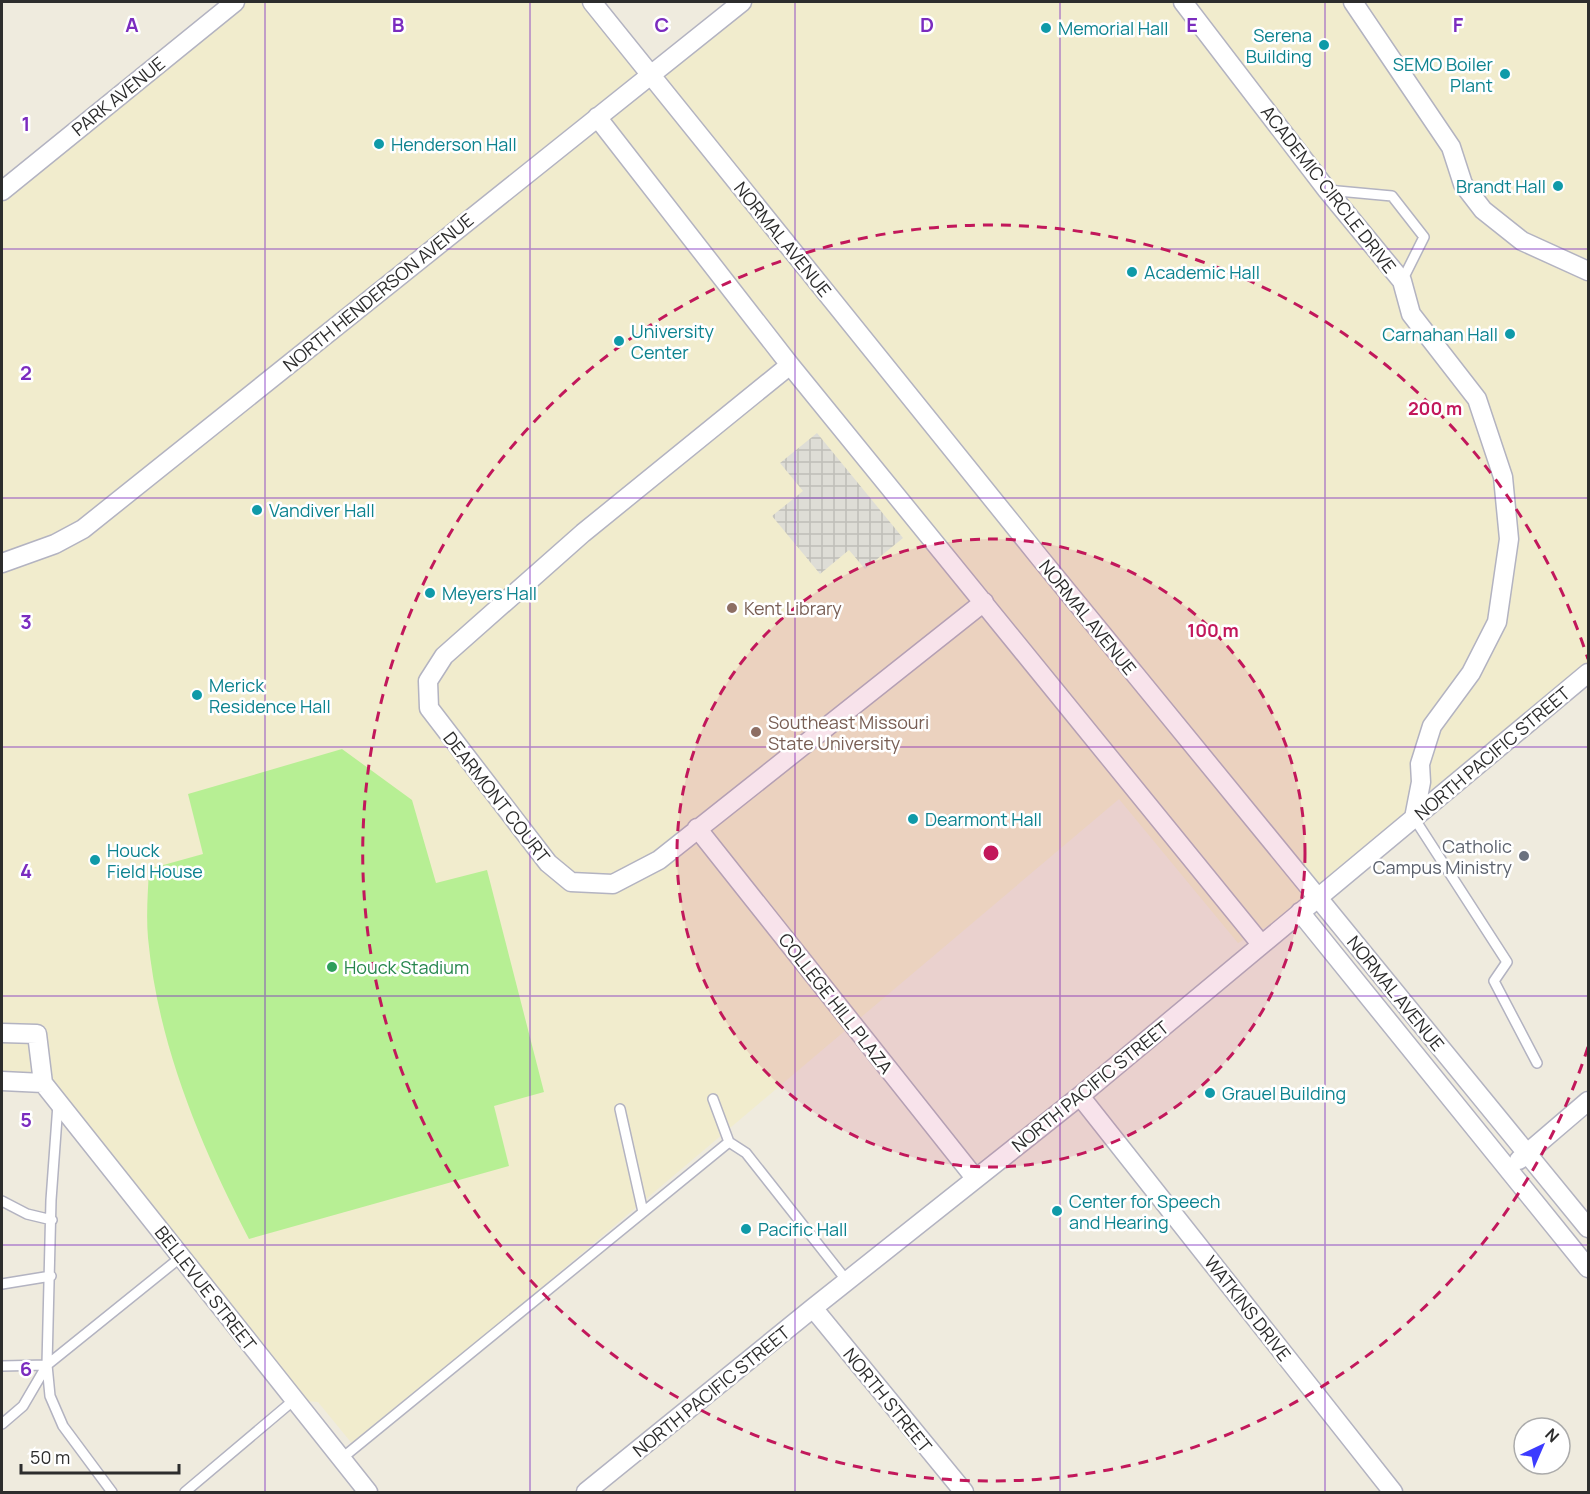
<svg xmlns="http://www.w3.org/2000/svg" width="1590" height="1494" viewBox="0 0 1590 1494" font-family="Manrope,sans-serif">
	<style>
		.education { fill: #f1eccd }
		.pitch { fill: #b7ef94 }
		.plaza { fill: url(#plaza-grid) }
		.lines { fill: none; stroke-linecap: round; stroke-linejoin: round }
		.lane-casing { stroke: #b3b3c1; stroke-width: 12 }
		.street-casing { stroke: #b3b3c1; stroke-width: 21 }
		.lane { stroke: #fff; stroke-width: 9 }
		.street { stroke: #fff; stroke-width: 18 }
		.grid { fill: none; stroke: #7b2cbf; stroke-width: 1.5; stroke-opacity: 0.55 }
		.ring { fill: none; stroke: #c2185b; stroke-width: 3; stroke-dasharray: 10 8 }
		.culture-dot { fill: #0f9aa8; stroke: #fff; stroke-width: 2 }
		.education-dot { fill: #8d6e63; stroke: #fff; stroke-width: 2 }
		.worship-dot { fill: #6b7280; stroke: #fff; stroke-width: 2 }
		.leisure-dot { fill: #2e9e5b; stroke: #fff; stroke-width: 2 }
		.labels { text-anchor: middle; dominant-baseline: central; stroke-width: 5; stroke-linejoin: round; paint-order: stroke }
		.culture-label { font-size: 18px; fill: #0d838f; stroke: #fff; text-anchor: start }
		.street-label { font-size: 18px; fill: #2d2d2d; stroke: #fff }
		.education-label { font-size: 18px; fill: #785e54; stroke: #fff; text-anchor: start }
		.worship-label { font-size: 18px; fill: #5b616d; stroke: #fff; text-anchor: end }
		.leisure-label { font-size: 18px; fill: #27864d; stroke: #fff; text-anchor: start }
		.grid-label { font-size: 20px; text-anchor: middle; font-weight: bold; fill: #7b2cbf; stroke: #fff; stroke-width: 5; stroke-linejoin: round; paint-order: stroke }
		.centre { fill: #c2185b; stroke: #fff; stroke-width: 3 }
		.ring-label { font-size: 18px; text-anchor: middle; font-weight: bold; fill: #c2185b; stroke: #fff; stroke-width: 5; stroke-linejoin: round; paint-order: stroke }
	</style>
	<defs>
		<pattern id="plaza-grid" width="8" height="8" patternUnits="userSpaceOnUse" patternTransform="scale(1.5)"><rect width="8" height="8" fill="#deddd6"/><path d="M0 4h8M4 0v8" fill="none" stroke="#bfbeb8"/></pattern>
	</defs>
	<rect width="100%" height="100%" fill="#efebde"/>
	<!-- education -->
	<path class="education" d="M235,2H592L651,75L742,2H1588V666L1318,897L1238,943L1119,799L354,1446L318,1402L294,1400L43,1083L2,1081V191Z"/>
	<!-- pitch -->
	<path class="pitch" d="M342,749L412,800L436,883L487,870L544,1092L494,1106L509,1166L249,1239C200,1144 158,1045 148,938C146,915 148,891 149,869L203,854L188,794Z"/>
	<!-- plaza -->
	<path class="plaza" d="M817,433L903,538L865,569L849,550L820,574L772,516L803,491L780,463Z"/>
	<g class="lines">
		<defs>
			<path id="lane" d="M1327,190L1392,196L1424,237L1402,281
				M1414,818L1507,962L1494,981L1537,1063
				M713,1099L729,1142
				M620,1109L643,1212
				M2,1201L27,1214L52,1220
				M2,1284L51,1276
				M47,1365L50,1396L63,1426L112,1492
				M2,1366L47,1365L181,1257
				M2,1424L23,1406L47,1365L51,1200L58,1104
				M341,1459L729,1142L746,1153L847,1281
				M185,1492L294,1400"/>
			<path id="street" d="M592,2L1040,558L1588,1228
				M1183,2L1327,190L1402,281L1411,314L1477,399L1503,477L1509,539L1497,622L1471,673L1432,726L1420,764L1421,782L1414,818
				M1353,2L1451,147L1463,184L1483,210L1522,241L1588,271
				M597,117L790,365L1261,944
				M2,191L235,2
				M790,365L583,533L444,656L428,681L429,708L548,863L571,882L613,884L659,860L984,602
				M2,563L55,544L83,529L742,2
				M697,828L975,1178
				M1300,912L1588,1268
				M2,1033L37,1034L43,1083L368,1492
				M2,1081L43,1083
				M1080,1096L1393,1492
				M1519,1160L1588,1101
				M813,1308L964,1492
				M586,1492L813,1308L1080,1096L1588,673"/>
		</defs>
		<!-- lane casing -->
		<use href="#lane" class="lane-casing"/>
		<!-- street casing -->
		<use href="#street" class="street-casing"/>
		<!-- lane -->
		<use href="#lane" class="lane"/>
		<!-- street -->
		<use href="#street" class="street"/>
	</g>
	<!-- grid -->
	<path class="grid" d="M265,2V1492M530,2V1492M795,2V1492M1060,2V1492M1325,2V1492M2,249H1588M2,498H1588M2,747H1588M2,996H1588M2,1245H1588"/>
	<!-- distance rings -->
	<circle cx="991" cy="853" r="314" fill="#c2185b" fill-opacity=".12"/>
	<g class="ring">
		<circle cx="991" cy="853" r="314"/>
		<path d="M1588 1047A628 628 0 1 1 1588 659"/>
	</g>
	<!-- markers -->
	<g class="culture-dot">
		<circle cx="1046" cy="28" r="6"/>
		<circle cx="1324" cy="45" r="6"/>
		<circle cx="1505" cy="74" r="6"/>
		<circle cx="379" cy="144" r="6"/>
		<circle cx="1558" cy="186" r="6"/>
		<circle cx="1132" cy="272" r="6"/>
		<circle cx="1510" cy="334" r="6"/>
		<circle cx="619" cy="341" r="6"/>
		<circle cx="257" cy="510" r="6"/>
		<circle cx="430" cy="593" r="6"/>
		<circle cx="197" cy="695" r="6"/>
		<circle cx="913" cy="819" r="6"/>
		<circle cx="95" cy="860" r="6"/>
		<circle cx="1210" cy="1093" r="6"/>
		<circle cx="1057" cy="1211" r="6"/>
		<circle cx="746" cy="1229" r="6"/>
	</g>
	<g class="education-dot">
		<circle cx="732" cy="608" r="6"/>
		<circle cx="756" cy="732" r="6"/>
	</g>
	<circle class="worship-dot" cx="1524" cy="856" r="6"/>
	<circle class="leisure-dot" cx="332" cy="967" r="6"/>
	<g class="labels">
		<!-- culture labels -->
		<g class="culture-label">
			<text x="1058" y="28">Memorial Hall</text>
			<text x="1312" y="35" text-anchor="end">Serena<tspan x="1312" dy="21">Building</tspan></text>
			<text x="1493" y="64" text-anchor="end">SEMO Boiler<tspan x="1493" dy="21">Plant</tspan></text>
			<text x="391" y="144">Henderson Hall</text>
			<text x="1546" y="186" text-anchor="end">Brandt Hall</text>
			<text x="1144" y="272">Academic Hall</text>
			<text x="631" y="331">University<tspan x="631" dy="21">Center</tspan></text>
			<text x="1498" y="334" text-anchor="end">Carnahan Hall</text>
			<text x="269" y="510">Vandiver Hall</text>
			<text x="442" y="593">Meyers Hall</text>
			<text x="209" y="685">Merick<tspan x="209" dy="21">Residence Hall</tspan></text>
			<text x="925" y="819">Dearmont Hall</text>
			<text x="107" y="850">Houck<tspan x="107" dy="21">Field House</tspan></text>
			<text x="1222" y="1093">Grauel Building</text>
			<text x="1069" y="1201">Center for Speech<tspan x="1069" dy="21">and Hearing</tspan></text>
			<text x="758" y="1229">Pacific Hall</text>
		</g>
		<!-- street labels -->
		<g class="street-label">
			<text transform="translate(118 96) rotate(-39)">PARK AVENUE</text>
			<text transform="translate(1329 189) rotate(52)">ACADEMIC CIRCLE DRIVE</text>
			<text transform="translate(783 239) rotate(51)">NORMAL AVENUE</text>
			<text transform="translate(378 292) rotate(-39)">NORTH HENDERSON AVENUE</text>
			<text transform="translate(1088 617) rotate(51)">NORMAL AVENUE</text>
			<text transform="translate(1492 753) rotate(-40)">NORTH PACIFIC STREET</text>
			<text transform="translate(497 797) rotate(52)">DEARMONT COURT</text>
			<text transform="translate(1396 993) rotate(51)">NORMAL AVENUE</text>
			<text transform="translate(836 1003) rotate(52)">COLLEGE HILL PLAZA</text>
			<text transform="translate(1090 1086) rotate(-39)">NORTH PACIFIC STREET</text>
			<text transform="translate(206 1288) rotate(52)">BELLEVUE STREET</text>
			<text transform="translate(1248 1308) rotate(52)">WATKINS DRIVE</text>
			<text transform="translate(711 1391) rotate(-39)">NORTH PACIFIC STREET</text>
			<text transform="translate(888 1400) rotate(51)">NORTH STREET</text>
		</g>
		<!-- education labels -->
		<g class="education-label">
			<text x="744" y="608">Kent Library</text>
			<text x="768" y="722">Southeast Missouri<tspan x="768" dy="21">State University</tspan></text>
		</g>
		<!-- worship labels -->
		<g class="worship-label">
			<text x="1512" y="846">Catholic<tspan x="1512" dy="21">Campus Ministry</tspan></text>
		</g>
		<!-- leisure labels -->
		<g class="leisure-label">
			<text x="344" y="967">Houck Stadium</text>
		</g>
	</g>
	<g class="grid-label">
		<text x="132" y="32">A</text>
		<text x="398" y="32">B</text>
		<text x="662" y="32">C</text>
		<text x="927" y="32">D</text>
		<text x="1192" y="32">E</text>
		<text x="1458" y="32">F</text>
		<text x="26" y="131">1</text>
		<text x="26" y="380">2</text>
		<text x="26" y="629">3</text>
		<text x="26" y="878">4</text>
		<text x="26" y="1127">5</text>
		<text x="26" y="1376">6</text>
	</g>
	<circle cx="991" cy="853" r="9" class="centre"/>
	<g class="ring-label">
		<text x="1435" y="415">200 m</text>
		<text x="1213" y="637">100 m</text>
	</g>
	<!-- border -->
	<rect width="1590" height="1494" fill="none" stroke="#2d2d2d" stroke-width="6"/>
	<!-- north arrow -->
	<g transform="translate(1542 1446) rotate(44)"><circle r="28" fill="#ffffff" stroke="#ababab" stroke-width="1.5"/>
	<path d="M0-4.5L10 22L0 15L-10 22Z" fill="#3c3bff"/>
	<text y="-9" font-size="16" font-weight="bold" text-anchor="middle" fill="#2d2d2d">N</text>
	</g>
	<!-- scale -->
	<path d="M21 1464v9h158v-9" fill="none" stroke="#2d2d2d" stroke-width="3"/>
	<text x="30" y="1464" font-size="18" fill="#2d2d2d" stroke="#ffffff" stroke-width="4.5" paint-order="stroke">50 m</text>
</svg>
